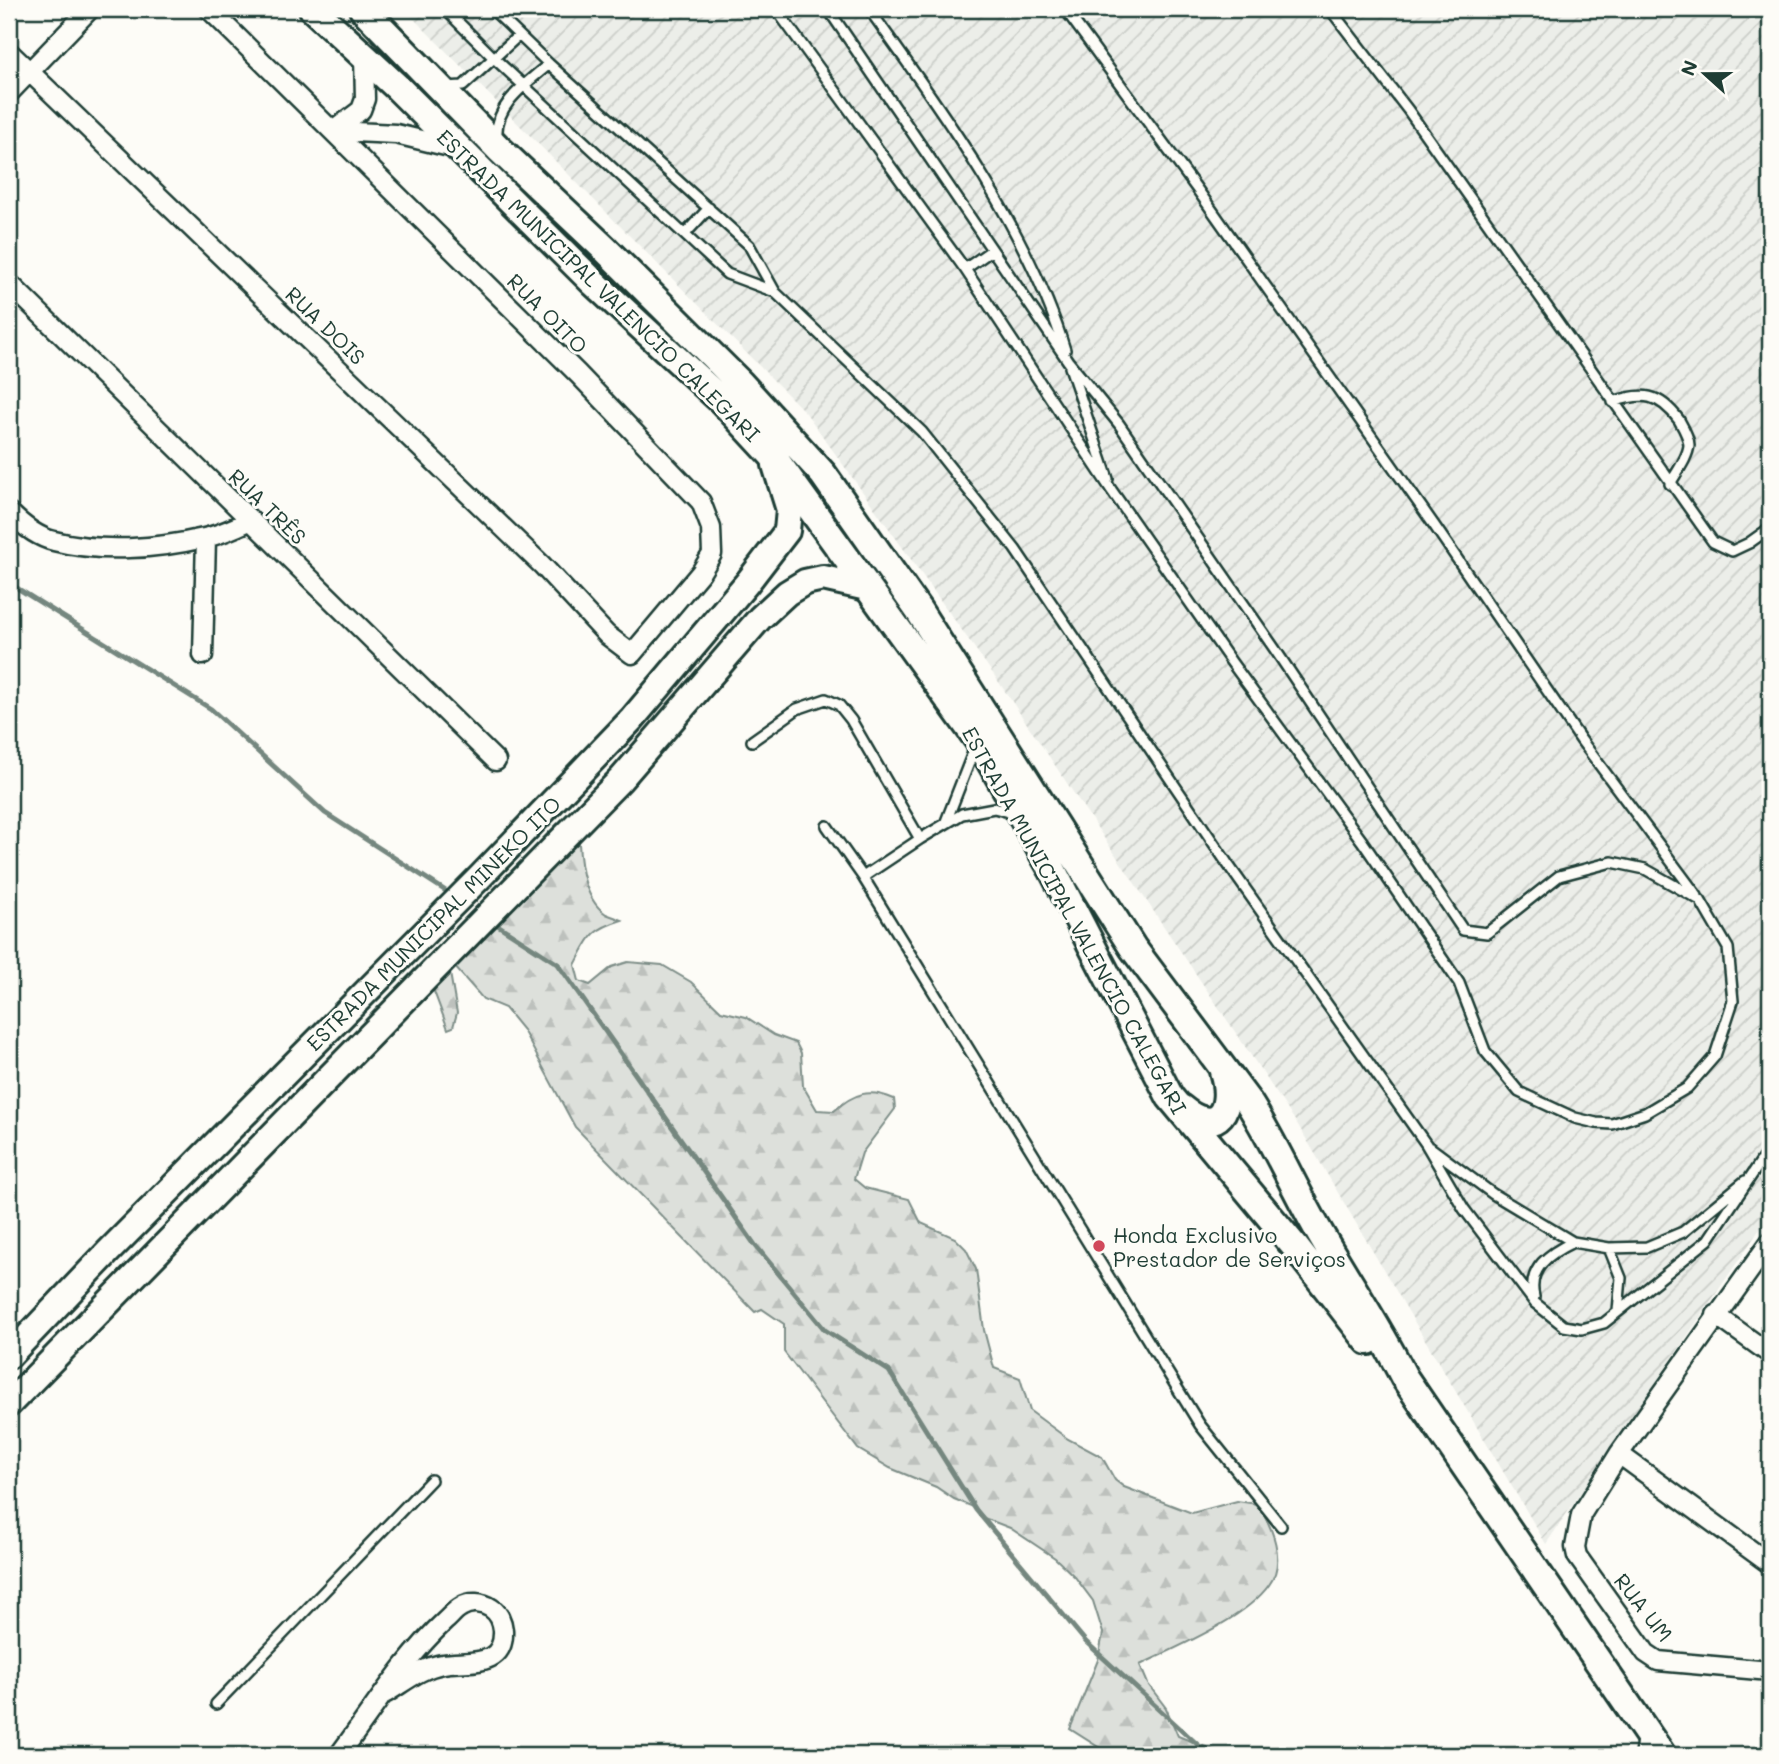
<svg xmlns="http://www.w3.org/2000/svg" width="1779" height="1764" viewBox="0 0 1779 1764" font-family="Mali,sans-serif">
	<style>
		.industrial { fill: url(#industrial-furrows) }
		.forest { fill: url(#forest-firs); stroke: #7e8e88; stroke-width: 2 }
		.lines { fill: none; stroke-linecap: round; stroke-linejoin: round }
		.stream { stroke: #75877f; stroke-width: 5 }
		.lane-casing { stroke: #1f3d34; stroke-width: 14 }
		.street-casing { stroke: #1f3d34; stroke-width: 23 }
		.secondary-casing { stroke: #1f3d34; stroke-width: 30 }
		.primary-casing { stroke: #1f3d34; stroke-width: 32 }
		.lane { stroke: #fdfcf7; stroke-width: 9 }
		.street { stroke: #fdfcf7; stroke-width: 18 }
		.secondary { stroke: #fdfcf7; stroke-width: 24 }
		.primary { stroke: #fdfcf7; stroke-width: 26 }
		.poi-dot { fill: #d1495b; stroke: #fdfcf7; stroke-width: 2.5 }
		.labels { text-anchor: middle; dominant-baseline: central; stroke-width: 6; stroke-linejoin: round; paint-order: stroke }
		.street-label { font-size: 21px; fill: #1f3d34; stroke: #fdfcf7 }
		.poi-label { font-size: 21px; fill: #1f3d34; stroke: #fdfcf7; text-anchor: start }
	</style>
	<defs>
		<pattern id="industrial-furrows" width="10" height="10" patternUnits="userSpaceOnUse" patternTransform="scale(1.75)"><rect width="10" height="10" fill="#eceee9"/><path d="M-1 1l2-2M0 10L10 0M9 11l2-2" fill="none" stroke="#cacdc8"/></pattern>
		<pattern id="forest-firs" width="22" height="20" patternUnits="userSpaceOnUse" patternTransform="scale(1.75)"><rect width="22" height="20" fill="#dde0db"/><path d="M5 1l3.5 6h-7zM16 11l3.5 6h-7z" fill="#bdc1bd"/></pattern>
	</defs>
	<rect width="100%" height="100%" fill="#fdfcf7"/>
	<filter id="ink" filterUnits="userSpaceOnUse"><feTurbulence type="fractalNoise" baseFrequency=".0143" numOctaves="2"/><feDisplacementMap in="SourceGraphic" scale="14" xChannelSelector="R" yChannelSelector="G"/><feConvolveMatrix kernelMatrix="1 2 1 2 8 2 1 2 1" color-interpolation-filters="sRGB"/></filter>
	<g filter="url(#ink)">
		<!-- industrial -->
		<path class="industrial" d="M404,9H1770V1214L1546,1544L1298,1125L994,675L806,413Z"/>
		<!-- forest -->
		<path class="forest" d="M573,818L578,824C579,851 580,897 606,914C611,916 617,918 622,920C590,930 590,937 575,965L579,981L590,985L612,967L628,962L662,965L691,982L721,1011L746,1017L774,1035L796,1043L801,1053L803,1086L817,1110L834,1111C854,1093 869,1088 894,1099L895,1109L862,1153L854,1179L865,1188L909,1199L921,1223L955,1238L966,1249L976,1269L984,1330L994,1368L1020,1378L1030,1411L1068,1439L1102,1457L1115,1480L1124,1487L1192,1513L1237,1501L1257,1504C1272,1525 1287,1561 1269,1585C1245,1619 1177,1647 1140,1665L1148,1684L1166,1708L1178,1736L1226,1755H1111L1070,1729L1098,1660L1103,1633L1093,1601L1075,1577L1055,1558L1010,1528L984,1518L976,1508L954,1499L936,1487L890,1468L858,1449L784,1352V1324L762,1309L755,1312L575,1127L523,1030L505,1008L483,999L455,967L450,973L457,1013L453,1027L448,1029L423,962L557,824Z"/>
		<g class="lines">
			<!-- stream -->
			<path class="stream" d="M9,583L211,709L325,813L452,895
				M493,922L558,964L755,1245L825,1330L889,1371L976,1510L1086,1642L1209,1755"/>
			<defs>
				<path id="lane" d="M445,9L495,59L727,274L775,292
					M492,9L549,64L749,245L775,292L922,432L1015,549L1227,863L1426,1144L1464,1209L1535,1303L1564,1326L1582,1329L1604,1323L1708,1240L1770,1148
					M776,9L965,269L1112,491L1232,663L1362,841L1459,983L1485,1051L1519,1092L1575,1118L1596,1123L1612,1124L1645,1113L1687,1088L1715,1056L1733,1001L1728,948L1700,900L1645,869L1612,862L1559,876L1487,933L1463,930L1274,648L1119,424L1068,361L828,9
					M869,9C942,111 1028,229 1065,350
					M1065,9L1197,189L1434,525L1581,740L1697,896
					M1330,9L1408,110L1713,542L1732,551L1749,543L1770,528
					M445,87L463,86L518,36
					M497,137C494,105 527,83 549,64
					M685,234L709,208
					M965,269L992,250
					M1070,367L1108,479
					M1613,402C1643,392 1659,393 1679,420C1683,427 1689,437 1689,445C1688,458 1676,473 1670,484
					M752,741L797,709L826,699L839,705L851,720L920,839
					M945,824L976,745
					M827,826L863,877L1200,1425L1281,1526
					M863,877L920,839L962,814L994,808L1013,813
					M1431,1148L1493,1194L1573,1242L1609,1248L1647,1247L1683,1232L1745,1181
					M1609,1248L1621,1278L1618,1311
					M1534,1297C1527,1268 1550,1253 1573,1242
					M216,1704L431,1480
					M1640,1755L1642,1738"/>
				<path id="street" d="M9,52L542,565L607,635L632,654L701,572L712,554L711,528L701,502L578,374L209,9
					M9,93L90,9
					M333,131L396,134L458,149
					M333,131L361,110L365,99L364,56
					M9,283L496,761
					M9,512C21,524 36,537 54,541C101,553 157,549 204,538C220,535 235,527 250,521
					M203,655L206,538
					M1770,1242L1619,1454L1581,1515L1575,1547L1577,1556L1639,1643L1646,1653L1658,1661L1770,1671
					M1716,1315L1770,1354
					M1619,1454L1770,1564
					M339,1755C373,1710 404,1659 445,1621C450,1617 455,1610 461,1607C470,1601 482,1602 491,1608C499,1613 502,1621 503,1630C505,1669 467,1660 443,1664C422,1667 403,1683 386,1693"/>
				<path id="secondary" d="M9,1356L108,1252L481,876L632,719L747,583L787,531L789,510L775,465
					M9,1404L621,779L760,618L787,593L805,582L823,578L867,588"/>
				<path id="primary" d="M313,9L397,87L594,283L722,401L772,455L978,740L1052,869L1170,1097L1295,1247L1368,1341
					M363,9L499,149L606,250L740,383L823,474L919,611L1133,948L1249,1103C1275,1144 1294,1188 1318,1230C1346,1279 1378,1326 1404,1377L1662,1755
					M1181,1108C1218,1139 1235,1108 1223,1071"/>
			</defs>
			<!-- lane casing -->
			<use href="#lane" class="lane-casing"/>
			<!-- street casing -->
			<use href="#street" class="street-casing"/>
			<!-- secondary casing -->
			<use href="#secondary" class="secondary-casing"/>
			<!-- primary casing -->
			<use href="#primary" class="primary-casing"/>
			<!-- lane -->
			<use href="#lane" class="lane"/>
			<!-- street -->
			<use href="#street" class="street"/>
			<!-- secondary -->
			<use href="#secondary" class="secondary"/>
			<!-- primary -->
			<use href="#primary" class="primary"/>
		</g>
	</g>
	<!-- markers -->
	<circle class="poi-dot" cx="1099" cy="1246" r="7"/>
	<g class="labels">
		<!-- street labels -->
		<g class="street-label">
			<text transform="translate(599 285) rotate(44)">ESTRADA MUNICIPAL VALENCIO CALEGARI</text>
			<text transform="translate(548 313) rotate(45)">RUA OITO</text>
			<text transform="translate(326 325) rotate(44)">RUA DOIS</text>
			<text transform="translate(268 506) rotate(44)">RUA TRÊS</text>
			<text transform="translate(1075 920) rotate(61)">ESTRADA MUNICIPAL VALENCIO CALEGARI</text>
			<text transform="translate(433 923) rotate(-45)">ESTRADA MUNICIPAL MINEKO ITO</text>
			<text transform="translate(1644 1607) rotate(52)">RUA UM</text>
		</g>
		<!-- poi labels -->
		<g class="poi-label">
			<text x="1113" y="1234">Honda Exclusivo<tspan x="1113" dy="24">Prestador de Serviços</tspan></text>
		</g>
	</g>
	<!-- margin -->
	<rect width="1779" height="1764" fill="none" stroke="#fdfcf7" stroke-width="35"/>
	<rect x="18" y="18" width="1744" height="1729" fill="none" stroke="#1f3d34" stroke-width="2.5" filter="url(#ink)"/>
	<!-- north arrow -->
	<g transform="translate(1705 74) rotate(291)" stroke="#fdfcf7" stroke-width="5" paint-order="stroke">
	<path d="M0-5L12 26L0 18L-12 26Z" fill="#1f3d34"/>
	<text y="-10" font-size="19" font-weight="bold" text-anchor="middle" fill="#1f3d34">N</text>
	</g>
</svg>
